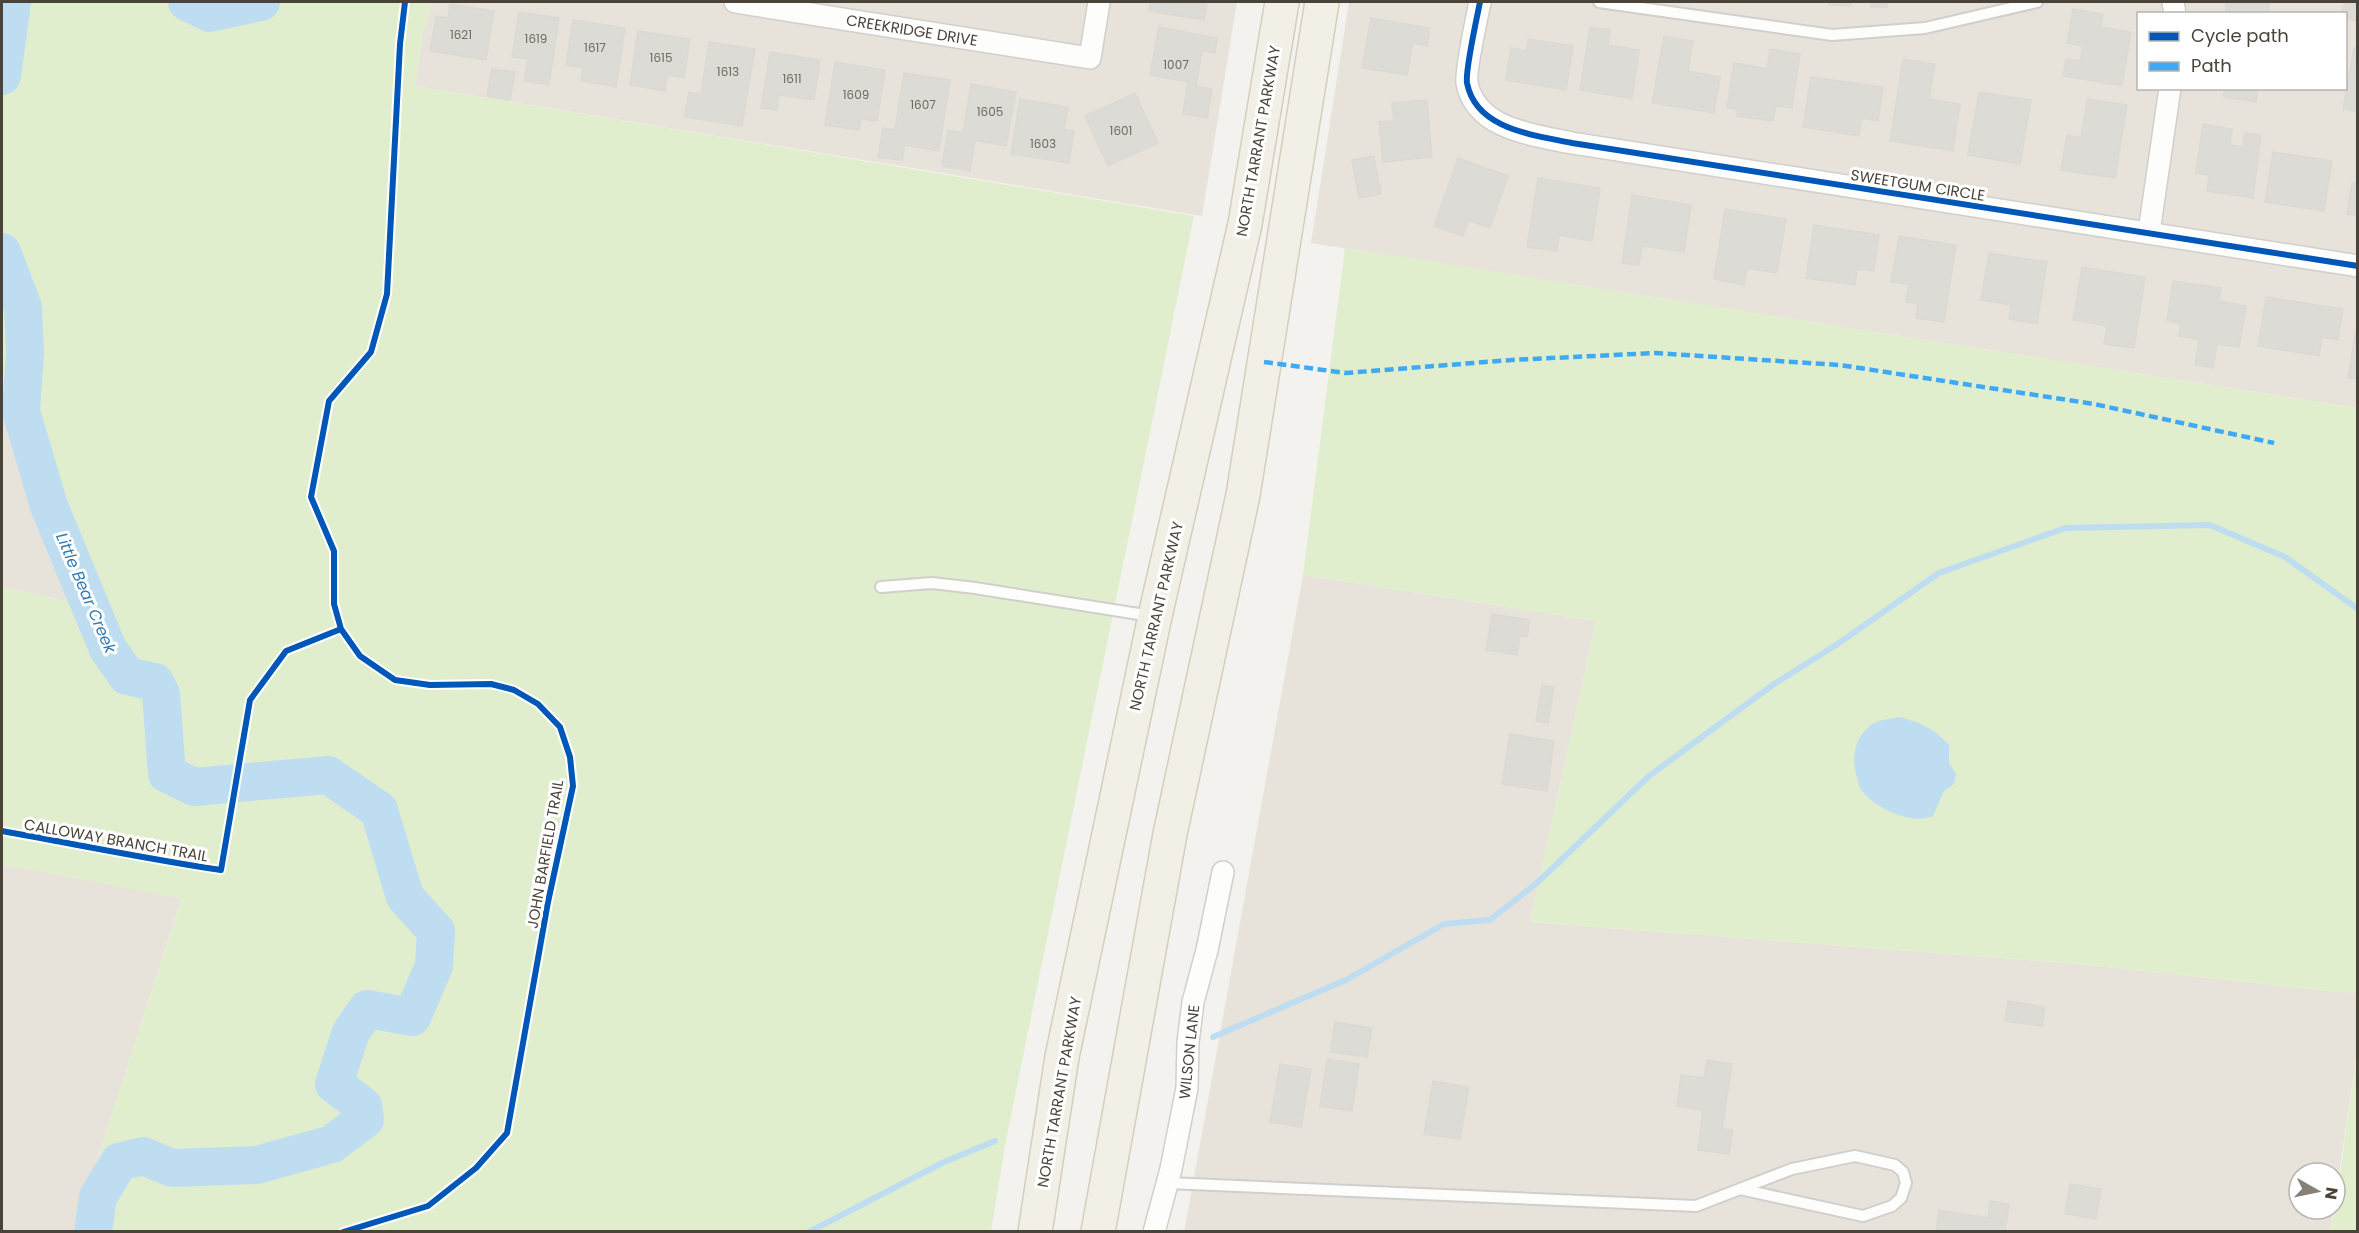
<svg xmlns="http://www.w3.org/2000/svg" width="2359" height="1233" viewBox="0 0 2359 1233" font-family="Poppins,sans-serif">
	<style>
		.residential { fill: #e7e3db; fill-rule: evenodd }
		.green { fill: #e1eece }
		.water { fill: #beddf1 }
		.lines { fill: none; stroke-linecap: round; stroke-linejoin: round }
		.stream { stroke: #beddf1; stroke-width: 6 }
		.river { stroke: #beddf1; stroke-width: 38 }
		.building { fill: #dddbd6; stroke: #dcd9d3; stroke-width: 1.5 }
		.lane-casing { stroke: #d1cfcb; stroke-width: 14 }
		.street-casing { stroke: #d1cfcb; stroke-width: 24 }
		.primary-casing { stroke: #d5cebb; stroke-width: 36 }
		.lane { stroke: #fdfdfc; stroke-width: 10 }
		.street { stroke: #fdfdfc; stroke-width: 21 }
		.primary { stroke: #f2efe6; stroke-width: 33 }
		.quiet { stroke: #3fa9f5; stroke-width: 4.5; stroke-dasharray: 9 4.5; stroke-linecap: butt }
		.cycleway-casing { stroke: #fff; stroke-width: 10 }
		.cycleway { stroke: #0057b8; stroke-width: 6 }
		.labels { text-anchor: middle; dominant-baseline: central; stroke-width: 6; stroke-linejoin: round; paint-order: stroke }
		.number-label { font-size: 12px; fill: #706a61 }
		.street-label { font-size: 15px; fill: #4a4339; stroke: #fff }
		.water-label { font-size: 16px; font-style: italic; fill: #2e7ab1; stroke: #fff }
	</style>
	<rect width="100%" height="100%" fill="#f3f2ee"/>
	<!-- residential -->
	<path class="residential" d="M432,2H1237L1202,216L415,86L423,32Z
		M1349,2H2357V408L1311,243ZM2138,14H2346V88H2138Z
		M2,414L86,605L2,587Z
		M1303,575L1596,621L1530,922L2068,963L2357,994V1053L2335,1200V1173H2299V1209H2334L2330,1231L1184,1232Z
		M2,864L182,898L74,1231H2Z"/>
	<!-- green -->
	<path class="green" d="M2,2H432L423,32L415,86L1194,216L1006,1140L991,1231H74L182,899L2,864V587L86,605L2,414Z
		M1345,248L2357,408V994L2068,963L1530,922L1596,621L1303,575Z
		M2357,1053V1231H2330L2335,1209Z"/>
	<!-- water -->
	<path class="water" d="M1899,717C1920,722 1935,729 1949,745V763L1956,774L1954,784L1944,791L1933,816C1911,825 1877,809 1862,791C1859,788 1859,782 1857,778C1851,757 1854,738 1872,724C1879,720 1891,719 1899,717Z"/>
	<g class="lines">
		<!-- stream -->
		<path class="stream" d="M1213,1037L1346,980L1444,924L1490,920L1538,882L1649,776L1774,684L1836,645L1939,573L2065,528L2210,525L2285,557L2358,609
			M809,1232L944,1162L995,1141"/>
		<!-- river -->
		<path class="river" d="M187,2L210,13L261,2
			M2,76L12,2
			M2,252L23,307L25,353L21,411L49,506L108,649L127,676L155,682L161,694L167,774L194,787L328,775L379,810L405,897L436,931L434,966L412,1017L367,1009L351,1032L334,1084L363,1106L365,1119L332,1144L257,1165L172,1168L143,1156L119,1162L98,1197L93,1232"/>
	</g>
	<!-- building -->
	<path class="building" d="M1150,2H1207L1204,20L1149,11Z
		M1829,2H1851V6L1829,5Z
		M1871,2H1887V7H1871Z
		M2226,2H2269V14H2226Z
		M2346,2H2358V22L2346,17V14H2340Z
		M450,4L494,11L486,60L430,51L436,16L448,18Z
		M2073,9L2103,14L2101,27L2131,32L2122,86L2063,76L2066,59L2080,61L2083,46L2067,43Z
		M519,12L559,18L549,85L524,81L528,59L512,57Z
		M1371,18L1430,28L1427,46L1413,43L1407,75L1362,68Z
		M573,20L625,28L616,87L581,81L583,68L566,65Z
		M1159,27L1217,38L1215,53L1202,51L1196,86L1212,89L1207,118L1183,114L1188,82L1150,75Z
		M1590,27L1610,30L1608,45L1639,50L1632,99L1580,90Z
		M638,31L690,39L684,78L667,75L665,91L630,85Z
		M1664,36L1693,41L1688,71L1720,77L1714,113L1652,103Z
		M1528,39L1573,46L1566,90L1506,80L1511,48L1527,51Z
		M709,42L755,49L742,126L684,117L689,92L701,94Z
		M2354,48L2358,49V112L2343,109Z
		M1770,49L1800,54L1792,108L1776,106L1773,121L1737,116L1738,110L1727,108L1734,63L1767,69Z
		M770,52L820,60L814,100L779,95L777,110L761,108Z
		M1903,59L1935,64L1929,99L1960,104L1953,151L1890,141Z
		M835,62L885,70L877,121L861,119L859,130L825,125Z
		M492,69L515,72L510,100L487,96Z
		M904,73L950,80L939,151L905,145L902,160L878,157L883,128L895,130Z
		M1811,77L1883,87L1878,121L1862,118L1859,136L1803,127Z
		M971,84L1016,92L1006,146L975,140L970,171L942,166L948,130L963,133Z
		M2225,88H2258L2256,102L2223,97Z
		M1979,92L2031,100L2020,164L1968,155Z
		M1135,93L1158,143L1108,166L1085,116Z
		M1020,99L1068,107L1064,130L1074,131L1069,163L1011,154Z
		M2087,99L2127,105L2115,178L2061,170L2067,135L2081,138Z
		M1427,100L1432,157L1383,162L1379,122L1394,121L1392,103Z
		M2203,124L2232,129L2230,145L2243,147L2245,133L2261,135L2253,198L2207,191L2209,175L2196,173Z
		M2273,152L2332,161L2324,211L2265,202Z
		M1374,156L1381,194L1359,198L1352,160Z
		M1458,158L1508,176L1490,228L1469,220L1463,236L1434,226Z
		M1538,178L1600,188L1592,241L1559,235L1557,251L1527,247Z
		M2352,183L2358,184V216L2347,214Z
		M1632,195L1691,205L1684,252L1642,246L1639,265L1622,263Z
		M1725,209L1786,219L1777,273L1747,268L1744,285L1714,279Z
		M1814,225L1879,235L1874,271L1857,269L1855,285L1806,278Z
		M1899,236L1956,245L1944,322L1916,318L1918,304L1906,302L1909,284L1891,282Z
		M1989,253L2047,262L2037,324L2009,319L2011,305L1981,300Z
		M2082,267L2145,277L2134,348L2104,344L2107,326L2073,320Z
		M2173,281L2221,288L2219,301L2246,306L2239,347L2217,344L2213,368L2195,365L2199,339L2179,336L2181,324L2167,321Z
		M2266,297L2343,309L2338,340L2322,337L2319,356L2258,346Z
		M2358,318V379L2348,378Z
		M1492,614L1530,620L1527,637L1520,636L1517,655L1486,650Z
		M1542,685L1554,687L1548,723L1536,721Z
		M1510,734L1554,741L1547,791L1502,784Z
		M2008,1001L2045,1007L2042,1026L2005,1021Z
		M1335,1022L1372,1028L1367,1057L1330,1052Z
		M1327,1059L1359,1064L1352,1111L1320,1106Z
		M1707,1060L1732,1064L1722,1129L1733,1130L1729,1154L1698,1150L1703,1110L1677,1106L1681,1075L1704,1078Z
		M1280,1064L1311,1069L1301,1127L1270,1122Z
		M1433,1081L1469,1087L1460,1139L1424,1134Z
		M2070,1184L2101,1189L2096,1219L2065,1214Z
		M1990,1201L2009,1204L2005,1232H1936L1939,1210L1988,1218Z"/>
	<g class="lines">
		<defs>
			<path id="lane" d="M1599,2L1832,35L1925,28L2037,2
				M881,587L932,583L975,588L1151,616
				M1168,1183L1696,1206L1740,1189L1792,1169L1855,1156L1895,1165L1903,1172L1906,1183L1901,1198L1892,1206L1863,1216L1740,1189"/>
			<path id="street" d="M735,2L1090,58L1099,2
				M1480,2C1477,17 1465,71 1467,83C1476,130 1535,135 1572,143L2358,266
				M2173,2L2175,14
				M2149,232L2170,88
				M1154,1232L1171,1169L1187,1088L1188,1042L1193,1002L1207,950L1223,872"/>
			<path id="primary" d="M1035,1232L1062,1057L1155,616L1245,224L1282,2
				M1098,1232L1170,834L1243,495L1322,2"/>
		</defs>
		<!-- lane casing -->
		<use href="#lane" class="lane-casing"/>
		<!-- street casing -->
		<use href="#street" class="street-casing"/>
		<!-- primary casing -->
		<use href="#primary" class="primary-casing"/>
		<!-- lane -->
		<use href="#lane" class="lane"/>
		<!-- street -->
		<use href="#street" class="street"/>
		<!-- primary -->
		<use href="#primary" class="primary"/>
		<!-- quiet -->
		<path class="quiet" d="M1264,362L1346,373L1511,360L1655,353L1840,365L2094,404L2274,443"/>
		<defs>
			<path id="cycleway" d="M1480,2C1477,17 1465,71 1467,83C1476,130 1535,135 1572,143L2358,266
				M2,831C75,844 147,859 221,870L250,700L286,651L341,629
				M343,1232L428,1206L476,1168L507,1133L548,902L573,786L570,757L560,727L538,704L514,690L491,684L430,685L395,680L360,656L341,629L334,604V551L311,497L329,401L371,352L387,294L400,44L405,2"/>
		</defs>
		<!-- cycleway casing -->
		<use href="#cycleway" class="cycleway-casing"/>
		<!-- cycleway -->
		<use href="#cycleway" class="cycleway"/>
	</g>
	<g class="labels">
		<!-- number labels -->
		<g class="number-label">
			<text x="461" y="34">1621</text>
			<text x="536" y="38">1619</text>
			<text x="595" y="47">1617</text>
			<text x="661" y="57">1615</text>
			<text x="1176" y="64">1007</text>
			<text x="728" y="71">1613</text>
			<text x="792" y="78">1611</text>
			<text x="856" y="94">1609</text>
			<text x="923" y="104">1607</text>
			<text x="990" y="111">1605</text>
			<text x="1121" y="130">1601</text>
			<text x="1043" y="143">1603</text>
		</g>
		<!-- street labels -->
		<g class="street-label">
			<text transform="translate(912 30) rotate(9)">CREEKRIDGE DRIVE</text>
			<text transform="translate(1258 141) rotate(-80)">NORTH TARRANT PARKWAY</text>
			<text transform="translate(1918 185) rotate(9)">SWEETGUM CIRCLE</text>
			<text transform="translate(1156 616) rotate(-77)">NORTH TARRANT PARKWAY</text>
			<text transform="translate(116 840) rotate(10)">CALLOWAY BRANCH TRAIL</text>
			<text transform="translate(545 854) rotate(-80)">JOHN BARFIELD TRAIL</text>
			<text transform="translate(1189 1052) rotate(-84)">WILSON LANE</text>
			<text transform="translate(1059 1092) rotate(-80)">NORTH TARRANT PARKWAY</text>
		</g>
		<!-- water labels -->
		<g class="water-label">
			<text transform="translate(86 593) rotate(67)">Little Bear Creek</text>
		</g>
	</g>
	<!-- border -->
	<rect width="2359" height="1233" fill="none" stroke="#4a4339" stroke-width="6"/>
	<!-- legend -->
	<rect x="2137" y="12" width="210" height="78" fill="#ffffff" stroke="#b7b4b0" stroke-width="1.5"/>
	<rect x="2149" y="32" width="30" height="9" fill="#0057b8" stroke="#b7b4b0" stroke-width="1.5"/>
	<text x="2191" y="42" font-size="18" fill="#4a4339">Cycle path</text>
	<rect x="2149" y="62" width="30" height="9" fill="#3fa9f5" stroke="#b7b4b0" stroke-width="1.5"/>
	<text x="2191" y="72" font-size="18" fill="#4a4339">Path</text>
	<!-- north arrow -->
	<g transform="translate(2317 1191) rotate(99)"><circle r="28" fill="#ffffff" stroke="#b7b4b0" stroke-width="1.5"/>
	<path d="M0-4.5L10 22L0 15L-10 22Z" fill="#858078"/>
	<text y="-9" font-size="16" font-weight="bold" text-anchor="middle" fill="#4a4339">N</text>
	</g>
</svg>
